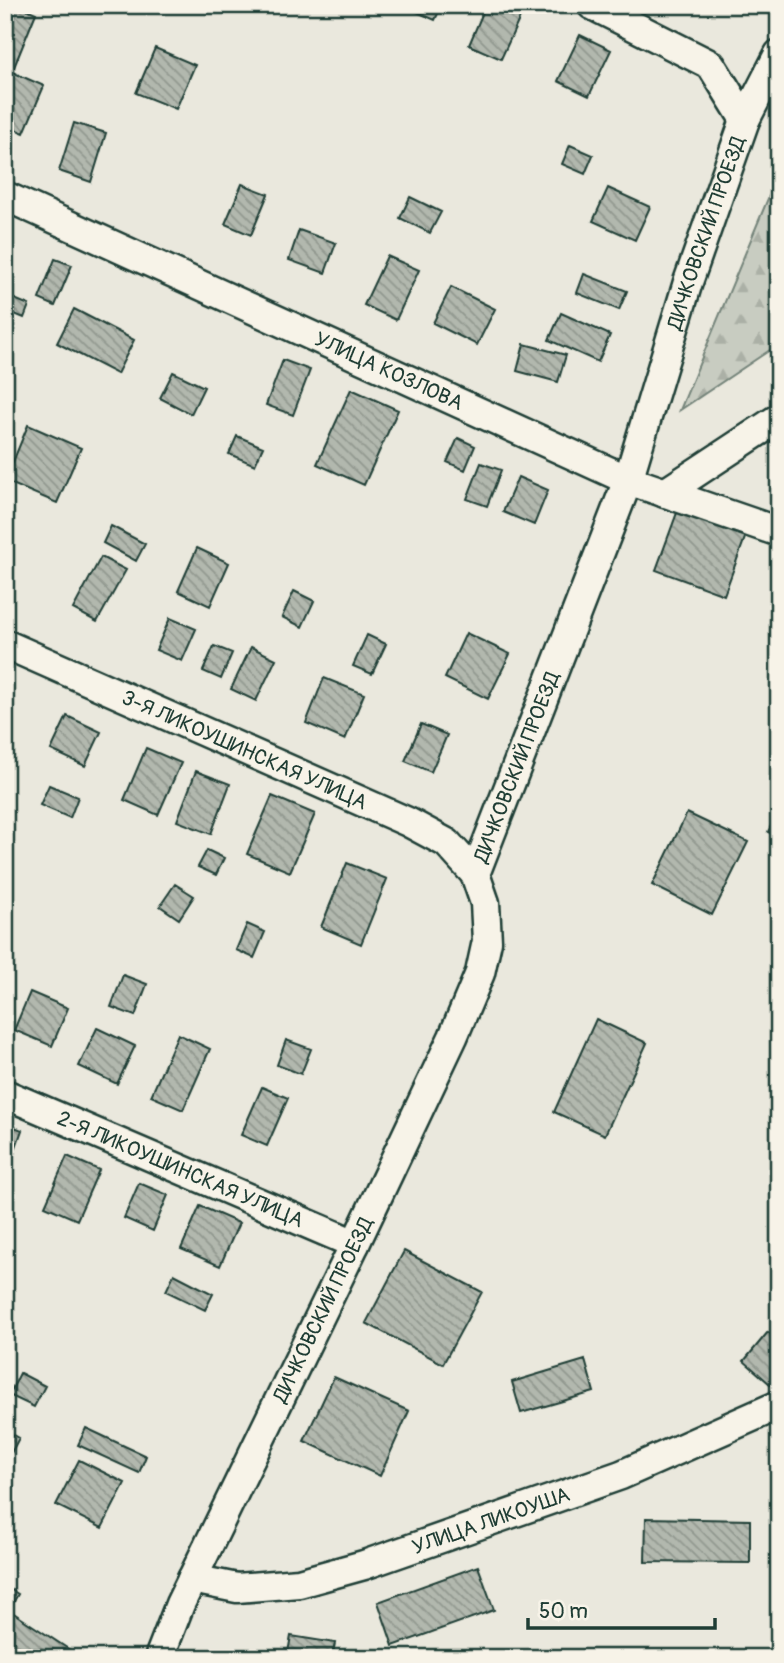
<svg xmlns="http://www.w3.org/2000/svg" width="784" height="1663" viewBox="0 0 784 1663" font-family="Pangolin,sans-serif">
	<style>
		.forest { fill: url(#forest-firs); stroke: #74847a; stroke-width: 2 }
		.building { fill: url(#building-back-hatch); stroke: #1f3d34; stroke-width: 2 }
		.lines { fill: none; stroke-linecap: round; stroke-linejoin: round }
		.minor-casing { stroke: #1f3d34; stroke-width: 33 }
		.minor { stroke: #f7f3e8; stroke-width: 28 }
		.labels { text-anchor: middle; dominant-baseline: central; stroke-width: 7; stroke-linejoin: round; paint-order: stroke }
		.street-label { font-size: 21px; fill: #1f3d34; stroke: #f7f3e8 }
	</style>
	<defs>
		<pattern id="forest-firs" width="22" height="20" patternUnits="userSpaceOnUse" patternTransform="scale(1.75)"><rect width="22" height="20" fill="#c8ccc1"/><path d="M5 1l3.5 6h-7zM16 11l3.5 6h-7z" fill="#abb0a6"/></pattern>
		<pattern id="building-back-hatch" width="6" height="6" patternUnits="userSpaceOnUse" patternTransform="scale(1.75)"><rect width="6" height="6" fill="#b2b8ae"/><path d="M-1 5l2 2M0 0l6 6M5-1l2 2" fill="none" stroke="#90978e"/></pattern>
	</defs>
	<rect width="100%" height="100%" fill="#eae8dd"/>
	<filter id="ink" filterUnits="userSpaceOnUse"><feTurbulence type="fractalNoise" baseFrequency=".0143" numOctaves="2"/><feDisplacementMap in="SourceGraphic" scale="14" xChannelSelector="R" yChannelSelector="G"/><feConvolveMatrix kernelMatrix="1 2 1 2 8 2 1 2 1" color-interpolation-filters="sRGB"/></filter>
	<g filter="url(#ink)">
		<!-- forest -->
		<path class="forest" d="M779,181V344L680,410L769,196Z"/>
		<!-- building -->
		<path class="building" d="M5,5H17L36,13L12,72L44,86L24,133L5,125Z
			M401,5H442L435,20Z
			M486,5H510L523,11L501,59L469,45Z
			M580,35L611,50L589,96L558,81Z
			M155,48L195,65L176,109L136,93Z
			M74,123L106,133L91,182L59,171Z
			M570,145L593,155L585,174L562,164Z
			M242,184L268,194L251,235L225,224Z
			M608,188L650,207L635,240L593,221Z
			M410,197L441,212L430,233L400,218Z
			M299,230L336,243L325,273L289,260Z
			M387,256L419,270L396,320L364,305Z
			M55,259L72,265L55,306L39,299Z
			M584,274L627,291L619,310L577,293Z
			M451,287L495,309L477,345L433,323Z
			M5,295L29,305L24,318L5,310Z
			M74,309L134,340L117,374L57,343Z
			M561,313L610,335L598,362L549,340Z
			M524,344L566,355L558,382L517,371Z
			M283,360L310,370L293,415L266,405Z
			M173,372L204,387L191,414L160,398Z
			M351,389L398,410L364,485L317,464Z
			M28,425L81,448L57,503L5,481Z
			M237,436L263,447L255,465L229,454Z
			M458,438L475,446L465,470L447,462Z
			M481,463L501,470L487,506L467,499Z
			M518,477L548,490L534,525L503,512Z
			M678,510L746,535L724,595L656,570Z
			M111,526L145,544L136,561L103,543Z
			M197,548L229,563L210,606L178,591Z
			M101,557L126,570L97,622L73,609Z
			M294,591L314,601L302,627L282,617Z
			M170,618L196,629L182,661L156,650Z
			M466,633L510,654L488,699L445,678Z
			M367,635L386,644L372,674L353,666Z
			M214,646L232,653L221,679L203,671Z
			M251,647L276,659L256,701L231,689Z
			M324,678L364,694L345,740L306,723Z
			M67,716L101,732L85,766L51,750Z
			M421,724L447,735L431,772L405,761Z
			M146,748L181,763L158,815L124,800Z
			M196,771L230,784L211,834L177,821Z
			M49,785L78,797L70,818L40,805Z
			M272,796L315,814L290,872L247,854Z
			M779,809V837L768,832Z
			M687,813L748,842L712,915L652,885Z
			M207,850L224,858L216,875L198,867Z
			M347,863L387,879L361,944L321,927Z
			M175,884L194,896L179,919L160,906Z
			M247,924L265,932L254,958L236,950Z
			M123,975L147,984L135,1016L111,1007Z
			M30,992L68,1008L52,1046L14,1030Z
			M596,1019L647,1043L605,1135L554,1112Z
			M97,1028L135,1046L117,1084L79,1066Z
			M178,1034L210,1049L183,1110L151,1096Z
			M286,1040L311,1049L301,1074L277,1065Z
			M262,1087L288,1098L267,1146L241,1135Z
			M5,1123L22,1130L5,1178Z
			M67,1156L99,1170L77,1220L45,1206Z
			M139,1183L168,1195L153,1231L124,1218Z
			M200,1206L239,1223L220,1266L181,1249Z
			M404,1251L482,1292L443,1364L366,1323Z
			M174,1274L213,1294L205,1310L166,1291Z
			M768,1332L779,1341V1392L744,1361Z
			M585,1360L594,1392L521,1413L512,1382Z
			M20,1373L45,1386L34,1407L9,1395Z
			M334,1377L409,1411L380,1476L304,1441Z
			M86,1428L146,1456L139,1473L78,1445Z
			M5,1430L19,1438L9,1457L5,1455Z
			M79,1460L125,1483L102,1528L56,1505Z
			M646,1518L750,1520V1563L645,1562Z
			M478,1566L494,1610L393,1646L378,1602Z
			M5,1586L18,1594L9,1610L82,1658H5Z
			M291,1636L335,1643L332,1658H287Z"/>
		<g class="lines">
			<defs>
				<g id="minor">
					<path d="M592,5L711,65L745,120"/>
					<path id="s1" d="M5,196L628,480L779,532"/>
					<path d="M665,493L779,418"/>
					<path id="s2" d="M5,644L408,822L447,843L475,874"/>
					<path id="s3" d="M5,1094L355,1244"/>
					<path id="s4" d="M192,1579L237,1588L299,1583L364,1565L621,1475L779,1405"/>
					<path id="s5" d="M159,1658L180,1604L355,1244L453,1037L480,973L487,941L485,903L475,874L628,480L688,282L745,120L779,54"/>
				</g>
			</defs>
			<!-- minor casing -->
			<use href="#minor" class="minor-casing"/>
			<!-- minor -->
			<use href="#minor" class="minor"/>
		</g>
	</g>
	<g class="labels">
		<!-- street labels -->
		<g class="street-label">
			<text stroke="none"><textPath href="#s5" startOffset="1540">ДИЧКОВСКИЙ ПРОЕЗД</textPath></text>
			<text stroke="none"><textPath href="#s1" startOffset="422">УЛИЦА КОЗЛОВА</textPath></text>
			<text stroke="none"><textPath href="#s2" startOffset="262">3-Я ЛИКОУШИНСКАЯ УЛИЦА</textPath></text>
			<text stroke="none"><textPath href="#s5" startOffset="973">ДИЧКОВСКИЙ ПРОЕЗД</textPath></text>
			<text stroke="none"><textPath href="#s3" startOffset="191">2-Я ЛИКОУШИНСКАЯ УЛИЦА</textPath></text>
			<text stroke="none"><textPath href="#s5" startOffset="385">ДИЧКОВСКИЙ ПРОЕЗД</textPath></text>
			<text stroke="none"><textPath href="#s4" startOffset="310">УЛИЦА ЛИКОУША</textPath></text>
		</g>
	</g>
	<!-- margin -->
	<rect width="784" height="1663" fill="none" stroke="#f7f3e8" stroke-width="28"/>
	<rect x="14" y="14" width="756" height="1635" fill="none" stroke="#1f3d34" stroke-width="2.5" filter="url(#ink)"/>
	<!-- scale -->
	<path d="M528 1618v10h187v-10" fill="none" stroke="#1f3d34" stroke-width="3.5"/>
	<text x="539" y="1618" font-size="21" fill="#1f3d34" stroke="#f7f3e8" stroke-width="5" paint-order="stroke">50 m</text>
</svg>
